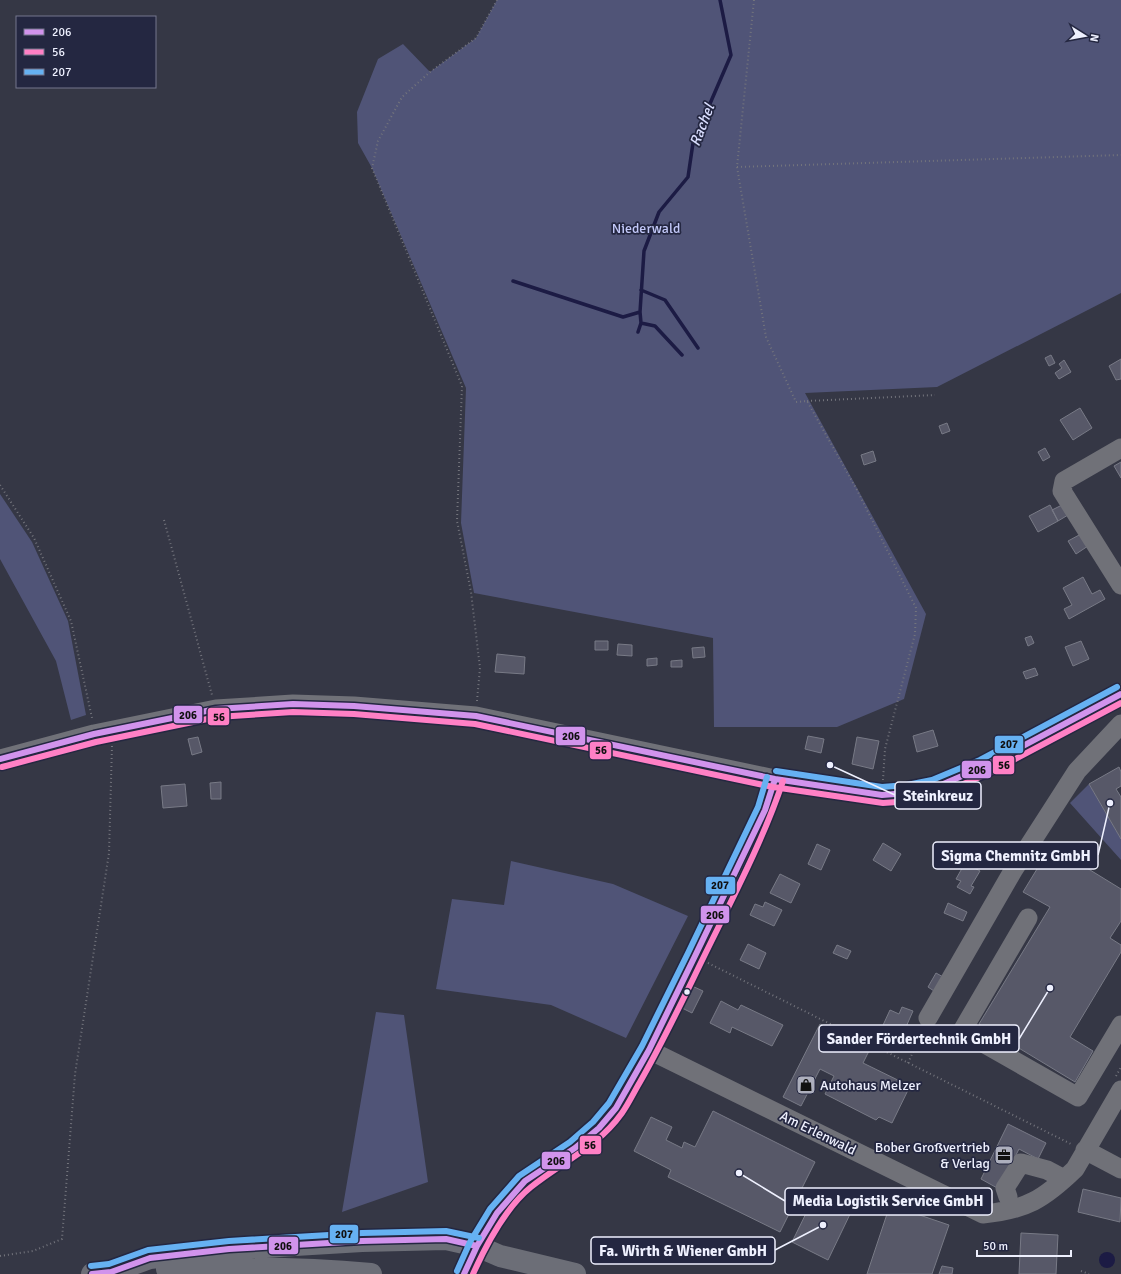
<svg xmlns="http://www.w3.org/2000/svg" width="1121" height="1274" viewBox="0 0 1121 1274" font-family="Signika,sans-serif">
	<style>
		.green { fill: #505477 }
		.water { fill: #1c1b44 }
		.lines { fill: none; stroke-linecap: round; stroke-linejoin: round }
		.stream { stroke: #1c1b44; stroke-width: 3.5 }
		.building { fill: #575868; stroke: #787a86 }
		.path { stroke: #73747c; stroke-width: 2; stroke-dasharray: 1 3; stroke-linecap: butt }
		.minor { stroke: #707178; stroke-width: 19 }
		.highway { stroke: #6c6e77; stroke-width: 22 }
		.bus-1-casing { stroke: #242741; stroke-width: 9 }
		.bus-2-casing { stroke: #242741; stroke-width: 9 }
		.bus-3-casing { stroke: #242741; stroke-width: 9 }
		.bus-1 { stroke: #d193ec; stroke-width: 6 }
		.bus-2 { stroke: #ff80c5; stroke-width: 6 }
		.bus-3 { stroke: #66b1f2; stroke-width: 6 }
		.bus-dot { fill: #eef0fe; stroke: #242741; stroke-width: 1.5 }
		.labels { text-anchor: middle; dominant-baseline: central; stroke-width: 3.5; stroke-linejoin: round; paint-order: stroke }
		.park-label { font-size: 14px; fill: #c3c9f9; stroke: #242741 }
		.poi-label { font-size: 14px; fill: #eef0fe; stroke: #242741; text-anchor: start }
		.street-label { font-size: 14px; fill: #eef0fe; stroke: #242741 }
		.water-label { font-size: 15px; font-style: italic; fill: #dadeff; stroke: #242741 }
		.leader { fill: none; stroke: #eef0fe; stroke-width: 1.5 }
		.callout-dot { fill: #eef0fe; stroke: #242741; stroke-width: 1.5 }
		.callout { fill: #242741; stroke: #eef0fe; stroke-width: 1.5 }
		.callout-label { font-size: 15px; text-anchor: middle; font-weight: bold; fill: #eef0fe }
		.line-badge { stroke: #242741; stroke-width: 1.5 }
		.pale-badge-label { font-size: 11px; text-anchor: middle; font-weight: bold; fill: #111 }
	</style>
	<rect width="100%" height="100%" fill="#353745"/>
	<!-- green -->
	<path class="green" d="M497,0H1121V293L937,387L805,393L926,614L904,699L837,727H714L713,638L474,593L461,523L466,388L372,168L358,143L357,112L378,59L403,44L430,72L476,38Z
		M0,494L32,542L68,621L86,715L71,720L56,661L0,559Z
		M1089,784L1121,839V860L1070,803Z
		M511,861L613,884L688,916L626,1038L551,1005L436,989L452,899L504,905Z
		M376,1012L404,1015L428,1182L342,1212Z"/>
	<!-- water -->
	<path class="water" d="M1099 1260a8 8 0 1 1 16 0a8 8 0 1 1-16 0Z"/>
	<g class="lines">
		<!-- stream -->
		<path class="stream" d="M513,281L623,317L640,312
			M641,290L665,300L698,348
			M641,323L655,326L682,355
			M638,332L641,323L640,312L644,251L659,212L688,177L693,143L731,55L720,0"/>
	</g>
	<!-- building -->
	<path class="building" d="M1051,355L1055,363L1049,366L1045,358Z
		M1121,359V379L1116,380L1109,366Z
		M1064,360L1071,372L1059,379L1055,373L1062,368L1059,364Z
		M1080,408L1092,428L1073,440L1060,420Z
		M947,423L950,431L942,434L939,426Z
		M1045,448L1050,457L1043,461L1038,452Z
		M873,451L876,461L864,465L861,455Z
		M1121,462V478L1114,466Z
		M1050,505L1058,521L1038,532L1029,516Z
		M1062,505L1068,515L1058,521L1052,510Z
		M1081,534L1088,546L1076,554L1068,541Z
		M1083,577L1092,594L1100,590L1105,599L1069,619L1064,609L1072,605L1063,588Z
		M1031,636L1034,643L1028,646L1025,638Z
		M595,641H608V650H595Z
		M1081,641L1089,659L1073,666L1065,647Z
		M618,644L632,645V656L617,655Z
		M704,647L705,657L693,658L692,648Z
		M497,654L525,657L524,674L495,672Z
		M657,658V665L647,666V659Z
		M682,660V667H671V661Z
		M1035,668L1038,675L1026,679L1023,672Z
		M933,730L938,746L917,752L913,736Z
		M808,736L824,739L821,753L805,749Z
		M198,737L202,752L192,755L188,739Z
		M857,737L879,741L873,769L852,764Z
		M1119,767L1121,772V786L1116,789L1121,797V839L1089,784Z
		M221,782V799H211L210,783Z
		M185,784L187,806L163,808L161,786Z
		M883,843L901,854L891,871L873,860Z
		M817,844L830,850L821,870L808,864Z
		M1051,846L1121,889V921L1110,938L1121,945V952L1070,1037L1093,1051L1075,1082L979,1024L1050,907L1023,892Z
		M965,863L980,871L971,886L974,887L970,894L957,887L961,881L956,879Z
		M780,874L800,884L791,903L770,893Z
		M765,902L782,910L774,926L750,915L755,904L763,907Z
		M948,903L967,912L963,921L944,913Z
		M748,944L766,953L759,969L740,960Z
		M837,945L851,951L847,959L833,953Z
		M936,973L945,978L937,993L928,987Z
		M692,986L703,991L692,1013L682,1008Z
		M721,1001L738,1010L741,1005L783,1025L772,1046L732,1027L730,1033L710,1023Z
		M902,1007L913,1011L898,1045L878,1036L890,1010L899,1014Z
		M820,1024L870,1049L863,1063L910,1086L892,1123L879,1117L876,1120L825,1094L834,1076L820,1069L801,1106L783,1097Z
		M713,1111L815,1162L780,1232L668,1177L671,1170L634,1151L651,1117L672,1127L666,1140L682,1148L684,1142L695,1147Z
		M1008,1124L1046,1143L1038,1159L1019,1149L999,1189L981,1179Z
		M1083,1189L1121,1198L1120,1222L1078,1212Z
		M817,1191L853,1208L828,1260L792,1242Z
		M890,1205L949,1225L932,1274H867Z
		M1021,1233L1058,1235L1056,1274H1019Z
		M942,1266L953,1268L952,1274H939Z"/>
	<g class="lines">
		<!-- path -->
		<path class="path" d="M754,0L737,167L766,337L796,402L807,401L857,490L916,608L915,634L885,749L883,780
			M737,167L1121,155
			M807,401L935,395
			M0,485L34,538L71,621L92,718
			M164,520L212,695
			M477,701L480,668L471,592L457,521L462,386L372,168L378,141L402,97L430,72L476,38L497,0
			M708,963L1071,1144
			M908,1063L922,1032
			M1116,1076L1121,1067
			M0,1256L33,1251L62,1239L75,1074L109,853L112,745
			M1081,1271L1089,1274"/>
		<!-- minor -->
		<path class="minor" d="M1121,448L1064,481L1062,491L1121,585
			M0,759L94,734L216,709L293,704L354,706L476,716L775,779L882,795L908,793L934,788L983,767L1121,694
			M1028,918L962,1031L1078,1097L1121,1025
			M928,1018L1014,869L1077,771L1121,724
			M649,1050L983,1214C1026,1210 1044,1199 1075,1169L1121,1090
			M1085,1150L1121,1169
			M1008,1197L1005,1188L1021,1163L1047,1170L1064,1179
			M464,1274L477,1246L497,1213L525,1181L575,1148L599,1128L616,1108L649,1050L695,956L765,810L775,779"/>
		<!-- highway -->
		<path class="highway" d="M167,1269C235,1267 303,1268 371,1274
			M111,1272L150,1258L229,1249L362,1241L446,1239L477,1246L500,1256L575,1274
			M92,1274L126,1271"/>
		<defs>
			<path id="bus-1" d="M0,759L94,734L216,709L293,704L354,706L476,716L775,779L882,795L908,793L934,788L983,767L1121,694
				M92,1274L111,1272L150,1258L229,1249L362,1241L446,1239L477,1246
				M464,1274L477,1246L497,1213L525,1181L575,1148L599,1128L616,1108L649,1050L695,956L765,810L775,779"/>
			<path id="bus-2" d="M2,767L96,742L217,717L293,712L354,714L475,724L773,787L883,803L910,801L937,795L987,774L1121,703
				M473,1274C486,1245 506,1207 531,1187C563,1161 597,1148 622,1113C629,1103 634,1092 640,1082C660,1047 677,1012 694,977C724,914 761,847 783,781"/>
			<path id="bus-3" d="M776,771L882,787L907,785L932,780L980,760L1117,687
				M91,1266L109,1264L148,1250L229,1241L362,1233L446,1231L479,1238
				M457,1271L470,1242L490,1209L519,1176L570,1142L593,1122L609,1103L642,1046L688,953L758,807L767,777"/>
		</defs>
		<!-- bus-1 casing -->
		<use href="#bus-1" class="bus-1-casing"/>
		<!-- bus-2 casing -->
		<use href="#bus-2" class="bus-2-casing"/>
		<!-- bus-3 casing -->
		<use href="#bus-3" class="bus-3-casing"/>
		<!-- bus-1 -->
		<use href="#bus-1" class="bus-1"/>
		<!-- bus-2 -->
		<use href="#bus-2" class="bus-2"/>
		<!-- bus-3 -->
		<use href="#bus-3" class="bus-3"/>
	</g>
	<!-- icons -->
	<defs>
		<symbol id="shop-square" viewBox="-11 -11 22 22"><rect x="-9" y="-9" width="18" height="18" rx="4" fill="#adafbd" stroke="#242741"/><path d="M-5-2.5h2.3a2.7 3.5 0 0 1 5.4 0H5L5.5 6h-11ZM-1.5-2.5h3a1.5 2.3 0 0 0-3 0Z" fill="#111"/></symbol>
		<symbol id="office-square" viewBox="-11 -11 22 22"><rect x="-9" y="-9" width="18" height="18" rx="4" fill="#adafbd" stroke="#242741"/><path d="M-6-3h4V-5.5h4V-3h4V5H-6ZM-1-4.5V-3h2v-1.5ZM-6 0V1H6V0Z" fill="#111"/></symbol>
	</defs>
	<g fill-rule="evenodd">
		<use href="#shop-square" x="795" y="1074" width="22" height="22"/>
		<use href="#office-square" x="993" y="1144" width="22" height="22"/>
	</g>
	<!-- markers -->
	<circle class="bus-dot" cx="687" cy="992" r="3.5"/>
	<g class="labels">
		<!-- park labels -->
		<g class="park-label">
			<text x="646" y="228">Niederwald</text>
		</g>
		<!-- poi labels -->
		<g class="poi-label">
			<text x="820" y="1085">Autohaus Melzer</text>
			<text x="990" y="1147" text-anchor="end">Bober Großvertrieb<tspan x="990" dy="16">&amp; Verlag</tspan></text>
		</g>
		<!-- street labels -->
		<g class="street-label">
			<text transform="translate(818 1133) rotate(26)">Am Erlenwald</text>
		</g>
		<!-- water labels -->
		<g class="water-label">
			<text transform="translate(702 125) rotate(-69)">Rachel</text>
		</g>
	</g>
	<!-- callouts -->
	<path class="leader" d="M830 765L895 795M1110 803L1098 855M1050 988L1019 1039M739 1173L785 1201M823 1225L775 1250"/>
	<g class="callout-dot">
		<circle cx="830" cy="765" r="4"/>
		<circle cx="1110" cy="803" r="4"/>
		<circle cx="1050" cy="988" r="4"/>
		<circle cx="739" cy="1173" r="4"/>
		<circle cx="823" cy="1225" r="4"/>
	</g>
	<g class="callout">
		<rect x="895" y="782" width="86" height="27" rx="4"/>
		<rect x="933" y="842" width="165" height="27" rx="4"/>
		<rect x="819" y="1025" width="200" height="27" rx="4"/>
		<rect x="785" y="1188" width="207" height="27" rx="4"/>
		<rect x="591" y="1237" width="184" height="27" rx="4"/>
	</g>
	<g class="callout-label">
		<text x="938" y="801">Steinkreuz</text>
		<text x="1016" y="861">Sigma Chemnitz GmbH</text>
		<text x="919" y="1044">Sander Fördertechnik GmbH</text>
		<text x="888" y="1206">Media Logistik Service GmbH</text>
		<text x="683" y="1256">Fa. Wirth &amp; Wiener GmbH</text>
	</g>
	<g class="line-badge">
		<rect x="173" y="705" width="30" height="19" rx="4" fill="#d193ec"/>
		<rect x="207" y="707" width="23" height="19" rx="4" fill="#ff80c5"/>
		<rect x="555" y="726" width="31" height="20" rx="4" fill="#d193ec"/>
		<rect x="994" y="735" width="30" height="19" rx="4" fill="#66b1f2"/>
		<rect x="589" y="741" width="23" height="19" rx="4" fill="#ff80c5"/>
		<rect x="992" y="755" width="23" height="20" rx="4" fill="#ff80c5"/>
		<rect x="961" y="760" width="31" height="19" rx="4" fill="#d193ec"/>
		<rect x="705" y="876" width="31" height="19" rx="4" fill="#66b1f2"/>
		<rect x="700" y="905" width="30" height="19" rx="4" fill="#d193ec"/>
		<rect x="579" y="1135" width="23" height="20" rx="4" fill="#ff80c5"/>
		<rect x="541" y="1151" width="30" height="19" rx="4" fill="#d193ec"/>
		<rect x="329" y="1224" width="30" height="20" rx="4" fill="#66b1f2"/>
		<rect x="268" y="1236" width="31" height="19" rx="4" fill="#d193ec"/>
	</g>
	<g class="pale-badge-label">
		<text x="188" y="719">206</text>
		<text x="219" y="721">56</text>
		<text x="571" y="740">206</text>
		<text x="1009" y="748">207</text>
		<text x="601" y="754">56</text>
		<text x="1004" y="769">56</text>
		<text x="977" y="774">206</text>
		<text x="720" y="889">207</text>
		<text x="715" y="919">206</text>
		<text x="590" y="1149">56</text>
		<text x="556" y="1165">206</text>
		<text x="344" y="1238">207</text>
		<text x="283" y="1250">206</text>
	</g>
	<!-- legend -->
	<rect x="16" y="16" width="140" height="72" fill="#242741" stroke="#75778d"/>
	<rect x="24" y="29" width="20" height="6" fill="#d193ec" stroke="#75778d"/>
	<text x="52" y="36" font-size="12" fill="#eef0fe">206</text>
	<rect x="24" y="49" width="20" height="6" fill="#ff80c5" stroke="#75778d"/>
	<text x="52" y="56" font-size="12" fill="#eef0fe">56</text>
	<rect x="24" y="69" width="20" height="6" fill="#66b1f2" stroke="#75778d"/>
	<text x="52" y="76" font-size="12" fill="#eef0fe">207</text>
	<!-- north arrow -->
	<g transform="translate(1085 36) rotate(101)" stroke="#242741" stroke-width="3" paint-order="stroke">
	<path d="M0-3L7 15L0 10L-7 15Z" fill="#eef0fe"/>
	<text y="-6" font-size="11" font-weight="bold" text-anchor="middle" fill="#eef0fe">N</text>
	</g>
	<!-- scale -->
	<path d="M977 1250v6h94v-6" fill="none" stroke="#eef0fe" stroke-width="2"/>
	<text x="983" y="1250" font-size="12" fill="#eef0fe" stroke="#242741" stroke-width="3" paint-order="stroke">50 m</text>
</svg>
